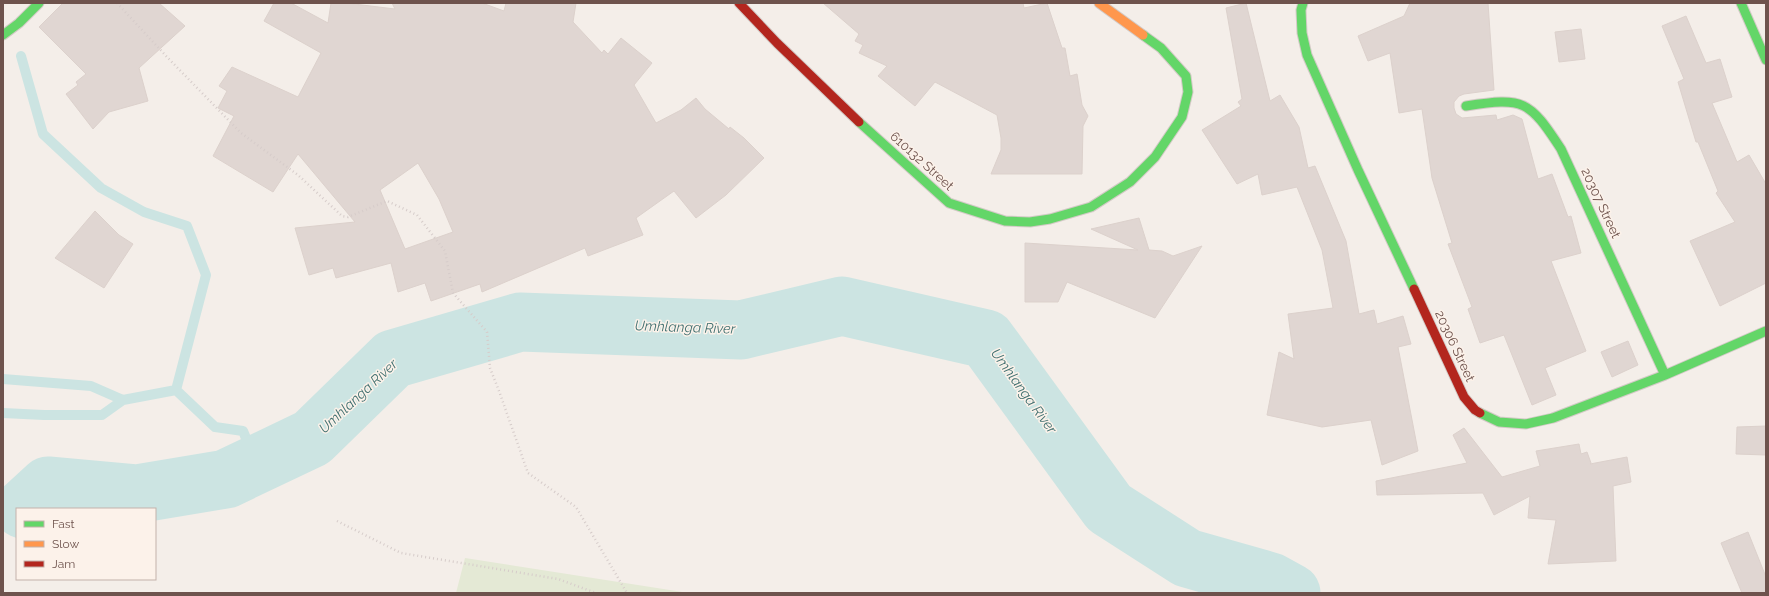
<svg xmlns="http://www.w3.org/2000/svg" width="1769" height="596" viewBox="0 0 1769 596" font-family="Raleway,sans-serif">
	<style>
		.green { fill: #e4e9d5 }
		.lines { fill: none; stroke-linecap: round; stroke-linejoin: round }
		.stream { stroke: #cce4e2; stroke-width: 10 }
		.river { stroke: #cce4e2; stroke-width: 59 }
		.building { fill: #e0d6d2; stroke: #dcd1cc; fill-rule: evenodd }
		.fast-casing { stroke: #d3cac6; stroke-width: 11 }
		.slow-casing { stroke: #d3cac6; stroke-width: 11 }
		.jam-casing { stroke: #d3cac6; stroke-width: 11 }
		.path { stroke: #d6ccca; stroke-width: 2.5; stroke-dasharray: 1 3; stroke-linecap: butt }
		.fast { stroke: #63d668; stroke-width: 9 }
		.slow { stroke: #ff974d; stroke-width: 9 }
		.jam { stroke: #b3261e; stroke-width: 9 }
		.labels { text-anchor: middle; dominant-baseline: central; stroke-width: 3; stroke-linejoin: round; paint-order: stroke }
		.street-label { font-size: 13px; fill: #6e534d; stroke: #fcf2ea }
		.water-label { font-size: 14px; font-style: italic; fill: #437272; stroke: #fcf2ea }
	</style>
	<rect width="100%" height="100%" fill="#f4eee9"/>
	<!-- green -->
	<path class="green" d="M465,558L689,593H456Z"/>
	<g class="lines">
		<!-- stream -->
		<path class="stream" d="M21,56L43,134L101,188L144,212L187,226L206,275L176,390L215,427L243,431L252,453L272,457
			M3,379L91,386L123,400L176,390
			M3,413L44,415H102L123,400"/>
		<!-- river -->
		<path class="river" d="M23,509L48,486L136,494L226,479L312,438L393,359L520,322L741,330L842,306L986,339L1109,508L1187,558L1271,582L1291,593"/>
	</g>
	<!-- building -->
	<path class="building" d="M63,3H159L185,26L139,68L148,101L109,112L93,129L66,94L78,85L76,82L86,74L39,27Z
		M274,3H291L328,23L331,3H346L395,9L392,3H482L504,11L506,3H576L573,22L602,53L604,50L608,54L621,38L652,63L634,85L656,123L681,110L696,98L705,109L729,129L730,127L744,138L764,158L726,195L696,218L674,191L636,218L643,235L588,256L585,248L482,292L480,284L431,301L425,283L398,292L391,263L336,278L333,268L309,275L295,228L355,222L298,154L273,192L213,156L234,116L218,108L227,91L219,86L232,67L298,97L321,53L264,21ZM418,163L439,199L453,232L405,249L380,190Z
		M823,3H1023L1024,8L1047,3L1062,48H1065L1070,76L1077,74L1082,105L1088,116L1083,126L1082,174H991L1001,150V138L997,115L935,82L915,106L878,76L887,66L859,53L863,45L855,41L859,34Z
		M1246,3L1270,101L1280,95L1299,127L1308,168L1315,166L1346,241L1359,314L1374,310L1377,324L1403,316L1411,344L1398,347L1418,451L1382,465L1371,420L1322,427L1267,415L1279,352L1294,359L1288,314L1333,308L1322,250L1297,187L1262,195L1258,174L1237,184L1202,130L1241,106L1238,102L1242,99L1226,8Z
		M1410,3H1488L1494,90L1464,94L1459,96L1454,102V108L1456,114L1462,118L1496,115L1497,120L1513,115L1522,119L1538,179L1552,174L1568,217L1571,216L1581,253L1551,261L1586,351L1545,368L1556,395L1532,405L1504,335L1480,343L1468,309L1472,307L1448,244L1452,243L1432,178L1422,109L1399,113L1390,53L1368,61L1358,36L1404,16Z
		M1686,16L1706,63L1720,59L1732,97L1712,103L1737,162L1749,155L1766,184V283L1720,306L1690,241L1735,222L1716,193L1718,191L1698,142H1696L1678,82L1684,79L1662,26Z
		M1581,29L1585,59L1559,62L1555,32Z
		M95,211L119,235L133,244L104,288L55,258Z
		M1139,218L1149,250L1162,251L1173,256L1202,246L1155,318L1067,282L1058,302H1025V243L1138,250L1091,229Z
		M1628,341L1638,365L1612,377L1601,352Z
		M1766,426V455L1736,454L1737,427Z
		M1464,428L1502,477L1540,466L1536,451L1579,444L1581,454L1587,452L1591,463L1590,464L1627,457L1631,482L1613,486L1616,561L1548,564L1556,520L1528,518L1530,496L1494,515L1483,493L1377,495L1376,481L1467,463L1453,435Z
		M1748,532L1766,577V593H1742L1721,543Z"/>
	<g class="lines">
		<defs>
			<path id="fast" d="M1303,3L1301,10L1302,33L1307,55L1358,170L1414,289
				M1741,3L1766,60
				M3,35L19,23L39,3
				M1466,106C1524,97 1529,100 1561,149L1665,375
				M859,122L949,203L1005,221L1030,222L1050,219L1091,207L1130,182L1155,157L1182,117L1188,92L1186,76L1161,48L1143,35
				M1480,413L1499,422L1526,424L1553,418L1665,375L1766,331"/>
			<path id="slow" d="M1099,3L1143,35"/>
			<path id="jam" d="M739,3L777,43L859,122
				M1414,289L1464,397L1475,410L1480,413"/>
		</defs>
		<!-- fast casing -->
		<use href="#fast" class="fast-casing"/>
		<!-- slow casing -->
		<use href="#slow" class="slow-casing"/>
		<!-- jam casing -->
		<use href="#jam" class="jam-casing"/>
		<!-- path -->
		<path class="path" d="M117,3L167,57L241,133L298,175L342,216L348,217L387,201L417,215L445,251L453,293L487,332L490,368L499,391L528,473L576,507L627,593
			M337,521L401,553L558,579L596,593"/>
		<!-- fast -->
		<use href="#fast" class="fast"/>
		<!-- slow -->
		<use href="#slow" class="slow"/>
		<!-- jam -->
		<use href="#jam" class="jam"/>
	</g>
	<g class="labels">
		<!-- street labels -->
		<g class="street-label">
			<text transform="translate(922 161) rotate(42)">610132 Street</text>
			<text transform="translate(1601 203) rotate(65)">20307 Street</text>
			<text transform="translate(1455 346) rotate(65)">20306 Street</text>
		</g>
		<!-- water labels -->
		<g class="water-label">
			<text transform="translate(685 327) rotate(2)">Umhlanga River</text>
			<text transform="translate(1024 391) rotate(54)">Umhlanga River</text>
			<text transform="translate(358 396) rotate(-43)">Umhlanga River</text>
		</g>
	</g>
	<!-- border -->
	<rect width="1769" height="596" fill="none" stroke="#6e534d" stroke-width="8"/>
	<!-- legend -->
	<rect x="16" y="508" width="140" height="72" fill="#fcf2ea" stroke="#c3b2ab"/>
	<rect x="24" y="521" width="20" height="6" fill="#63d668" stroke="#c3b2ab"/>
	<text x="52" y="528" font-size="12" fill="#6e534d">Fast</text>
	<rect x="24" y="541" width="20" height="6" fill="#ff974d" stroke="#c3b2ab"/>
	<text x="52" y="548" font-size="12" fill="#6e534d">Slow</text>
	<rect x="24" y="561" width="20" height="6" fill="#b3261e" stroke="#c3b2ab"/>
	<text x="52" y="568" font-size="12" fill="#6e534d">Jam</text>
</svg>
